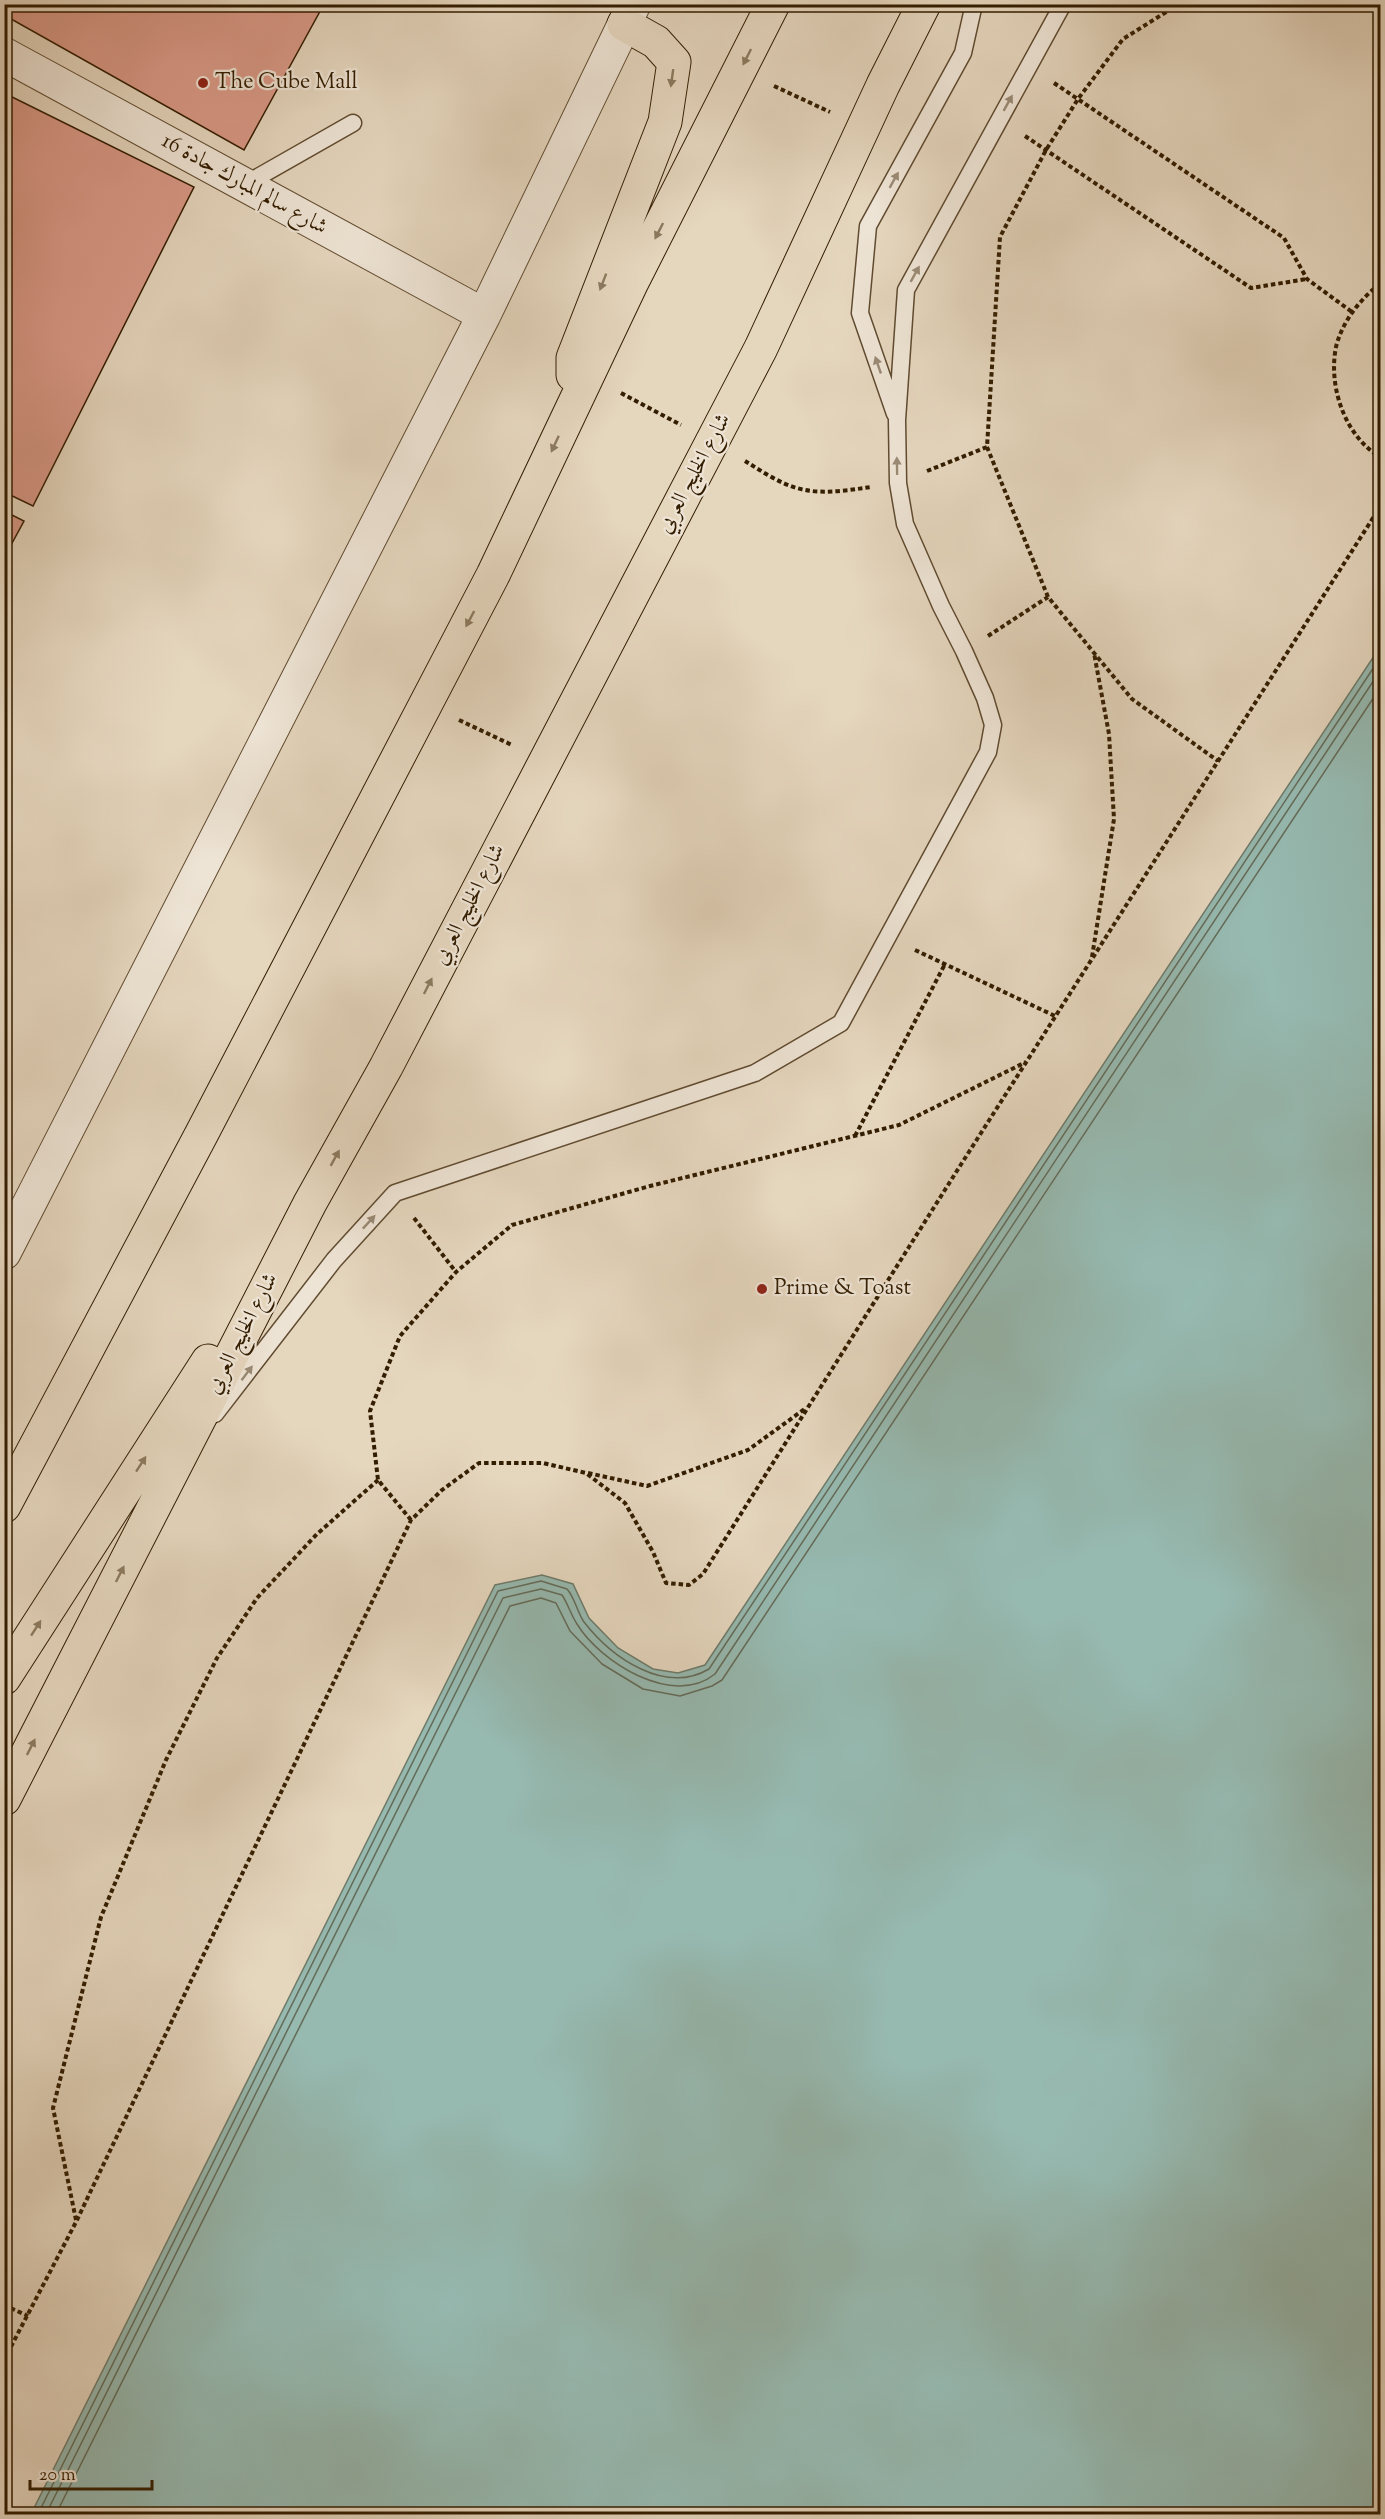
<svg xmlns="http://www.w3.org/2000/svg" width="1385" height="2519" viewBox="0 0 1385 2519" font-family="'Sorts Mill Goudy',Amiri,serif">
	<style>
		.water { fill: #96b9b0; stroke: #6e7b6a; stroke-width: 1.5 }
		.lines { fill: none; stroke-linecap: round; stroke-linejoin: round }
		.shore { stroke: #646b58; stroke-width: 1.5 }
		.building { fill: #d99987; stroke: #331d00; stroke-width: 1.5 }
		.lane-casing { stroke: #604b30; stroke-width: 19 }
		.street-casing { stroke: #604b30; stroke-width: 35 }
		.primary-casing { stroke: #331d00; stroke-width: 35 }
		.path { stroke: #331d00; stroke-width: 4; stroke-dasharray: 4.5 3; stroke-linecap: butt }
		.lane { stroke: #eee4d5; stroke-width: 16 }
		.street { stroke: #eee4d5; stroke-width: 33 }
		.primary { stroke: #e5d6be; stroke-width: 33 }
		.oneway { fill: #8c7a5f }
		.oneway2 { fill: #9a8a75 }
		.poi-dot { fill: #8f2418; stroke: #eee4d5; stroke-width: 2 }
		.labels { text-anchor: middle; dominant-baseline: central; stroke-width: 4.5; stroke-linejoin: round; paint-order: stroke }
		.poi-label { font-size: 22px; fill: #331d00; stroke: #eee4d5; text-anchor: start }
		.street-label { font-size: 22px; fill: #331d00; stroke: #eee4d5 }
	</style>
	<rect width="100%" height="100%" fill="#e5d6be"/>
	<filter id="stains"><feTurbulence type="fractalNoise" baseFrequency=".00333" numOctaves="4"/><feColorMatrix values="0 0 0 0 .2 0 0 0 0 .09 0 0 0 0 .02 0 0 0 .5 -.17"/></filter>
	<radialGradient id="worn" r=".72"><stop offset=".6" stop-color="#630" stop-opacity="0"/><stop offset="1" stop-color="#630" stop-opacity=".3"/></radialGradient>
	<!-- water -->
	<path class="water" d="M1380,647V2514H31L495,1585L542,1575L573,1584L589,1618L618,1648L653,1669L678,1673L705,1665Z"/>
	<g class="lines">
		<!-- shore -->
		<path class="shore" d="M38,2514L498,1591L541,1581L567,1589C575,1598 577,1612 584,1622C612,1658 665,1695 709,1669L1380,658
			M46,2514L503,1598L541,1589L562,1595C568,1604 571,1615 577,1624C600,1662 673,1708 715,1674L1380,671
			M56,2514L510,1606L541,1598L556,1603L570,1631L602,1664L643,1689L680,1696L712,1686L722,1680L1380,688"/>
	</g>
	<!-- building -->
	<path class="building" d="M4,4H324L244,150L4,15Z
		M4,93L194,187L33,506L4,492Z
		M4,511L24,521L4,558Z"/>
	<g class="lines">
		<defs>
			<path id="lane" d="M244,185L353,123
				M895,414L860,313L868,226L963,53L974,4
				M215,1414L334,1260L395,1193L755,1073L841,1023L988,752L993,725L985,698L964,651L941,606L905,524L898,483L897,420L906,290L1063,4"/>
			<path id="street" d="M4,54L484,315
				M4,1253L484,315L634,4"/>
			<path id="primary" d="M573,375V358L665,122L674,62L656,42L624,24
				M4,1506L201,1135L493,575L632,282L773,4
				M4,1678L208,1361
				M4,1799L310,1203L386,1067L761,348L883,85L924,4"/>
		</defs>
		<!-- lane casing -->
		<use href="#lane" class="lane-casing"/>
		<!-- street casing -->
		<use href="#street" class="street-casing"/>
		<!-- primary casing -->
		<use href="#primary" class="primary-casing"/>
		<!-- path -->
		<path class="path" d="M1179,4L1123,39L1078,99L1046,150L1000,237L987,447L1048,597L1132,699L1218,761
			M1054,83L1284,238L1307,279L1352,312
			M774,86L830,112
			M1025,136L1251,288L1307,279
			M1380,284C1360,299 1342,322 1336,347C1328,387 1345,436 1380,457
			M621,393L681,425
			M745,461C763,472 783,486 805,490C826,494 850,490 871,487
			M927,471L987,447
			M988,636L1048,597
			M459,720L512,745
			M915,950L1055,1016
			M1092,957L1114,819L1109,734L1094,653
			M855,1136L945,964
			M414,1218L456,1272
			M588,1473L647,1486L748,1450L806,1408
			M411,1520L378,1480L370,1411L400,1336L456,1272L512,1225L650,1186L899,1125L1026,1062
			M76,2220L53,2108L101,1917L166,1760L217,1658L257,1598L317,1534L378,1480
			M4,2305L28,2316
			M4,2360L76,2222L411,1520L442,1490L479,1463H543L586,1473L625,1503L653,1552L666,1583L689,1585L703,1574L960,1166L1380,507"/>
		<!-- lane -->
		<use href="#lane" class="lane"/>
		<!-- street -->
		<use href="#street" class="street"/>
		<!-- primary -->
		<use href="#primary" class="primary"/>
	</g>
	<!-- one-way arrows -->
	<defs><path id="oneway-solid" d="M-6-.8H1V-3.2L6.5 0L1 3.2V.8H-6Z" transform="scale(1.5)"/></defs>
	<g class="oneway">
		<use href="#oneway-solid" transform="translate(747 57) rotate(117)"/>
		<use href="#oneway-solid" transform="translate(672 78) rotate(98)"/>
		<use href="#oneway-solid" transform="translate(659 231) rotate(117)"/>
		<use href="#oneway-solid" transform="translate(603 282) rotate(111)"/>
		<use href="#oneway-solid" transform="translate(555 444) rotate(115)"/>
		<use href="#oneway-solid" transform="translate(470 619) rotate(118)"/>
		<use href="#oneway-solid" transform="translate(428 986) rotate(-63)"/>
		<use href="#oneway-solid" transform="translate(335 1158) rotate(-61)"/>
		<use href="#oneway-solid" transform="translate(141 1464) rotate(-57)"/>
		<use href="#oneway-solid" transform="translate(120 1574) rotate(-63)"/>
		<use href="#oneway-solid" transform="translate(36 1628) rotate(-57)"/>
		<use href="#oneway-solid" transform="translate(31 1747) rotate(-63)"/>
	</g>
	<g class="oneway2">
		<use href="#oneway-solid" transform="translate(1008 103) rotate(-61)"/>
		<use href="#oneway-solid" transform="translate(894 180) rotate(-61)"/>
		<use href="#oneway-solid" transform="translate(915 274) rotate(-61)"/>
		<use href="#oneway-solid" transform="translate(878 365) rotate(-109)"/>
		<use href="#oneway-solid" transform="translate(897 466) rotate(-91)"/>
		<use href="#oneway-solid" transform="translate(369 1222) rotate(-47)"/>
		<use href="#oneway-solid" transform="translate(247 1373) rotate(-53)"/>
	</g>
	<!-- markers -->
	<g class="poi-dot">
		<circle cx="203" cy="83" r="6"/>
		<circle cx="762" cy="1289" r="6"/>
	</g>
	<g class="labels">
		<!-- poi labels -->
		<g class="poi-label">
			<text x="215" y="83">The Cube Mall</text>
			<text x="774" y="1289">Prime &amp; Toast</text>
		</g>
		<!-- street labels -->
		<g class="street-label">
			<text transform="translate(244 185) rotate(29)">شارع سالم المبارك جادة 16</text>
			<text transform="translate(695 474) rotate(-62)">شارع الخليج العربي</text>
			<text transform="translate(470 905) rotate(-63)">شارع الخليج العربي</text>
			<text transform="translate(243 1334) rotate(-63)">شارع الخليج العربي</text>
		</g>
	</g>
	<!-- margin -->
	<rect width="1385" height="2519" fill="none" stroke="#e5d6be" stroke-width="24"/>
	<rect x="6" y="6" width="1373" height="2507" fill="none" stroke="#331d00" stroke-width="3"/>
	<rect x="12" y="12" width="1361" height="2495" fill="none" stroke="#331d00" stroke-width="1.5"/>
	<!-- scale -->
	<path d="M30 2480v9h122v-9" fill="none" stroke="#331d00" stroke-width="3"/>
	<text x="39" y="2480" font-size="18" fill="#331d00" stroke="#eee4d5" stroke-width="4.5" paint-order="stroke">20 m</text>
	<rect width="100%" height="100%" filter="url(#stains)"/>
	<rect width="100%" height="100%" fill="url(#worn)"/>
</svg>
